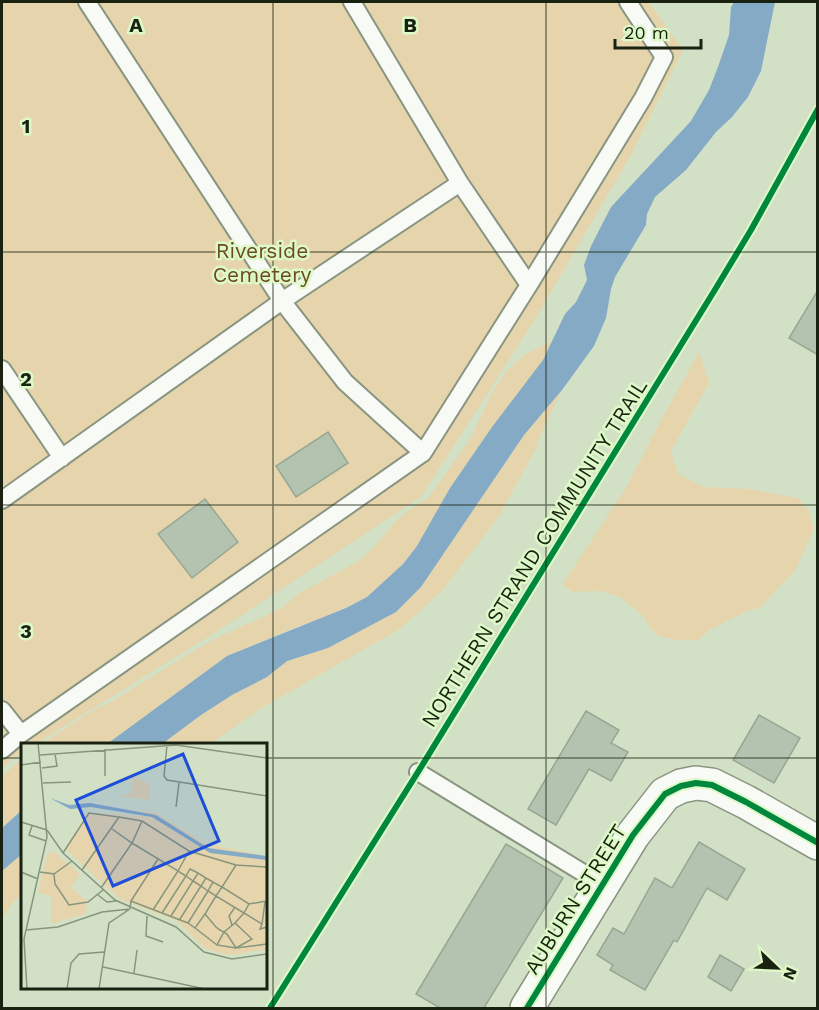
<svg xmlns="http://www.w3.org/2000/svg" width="819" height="1010" viewBox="0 0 819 1010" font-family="'Work Sans',sans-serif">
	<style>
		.green { fill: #e6d5ac }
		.water { fill: #85aac5 }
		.building { fill: #b3c3af; stroke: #97a794; stroke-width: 1.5 }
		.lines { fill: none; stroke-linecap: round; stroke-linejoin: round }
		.service-casing { stroke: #899580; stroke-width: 20 }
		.minor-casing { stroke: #899580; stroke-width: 36 }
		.service { stroke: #f8faf6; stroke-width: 16 }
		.minor { stroke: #f8faf6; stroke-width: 33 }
		.cycleway-casing { stroke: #def9c8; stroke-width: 10 }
		.cycleway { stroke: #00873e; stroke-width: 6 }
		.grid { fill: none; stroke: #192210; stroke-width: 1.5; stroke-opacity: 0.55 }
		.labels { text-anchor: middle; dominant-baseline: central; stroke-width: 5; stroke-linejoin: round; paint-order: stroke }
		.park-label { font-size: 21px; fill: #6b4a20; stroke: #def9c8 }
		.street-label { font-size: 21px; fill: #192210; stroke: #def9c8 }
		.inset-road { fill: none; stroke: #88957d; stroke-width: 1.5 }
		.view { fill: #1d4ed8; fill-opacity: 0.15; stroke: #1d4ed8; stroke-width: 3 }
		.inset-edge { fill: none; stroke: #192210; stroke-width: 3 }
		.grid-label { font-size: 20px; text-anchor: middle; font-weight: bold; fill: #192210; stroke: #def9c8; stroke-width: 5; stroke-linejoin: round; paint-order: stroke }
	</style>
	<rect width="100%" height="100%" fill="#d2e1c6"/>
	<!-- green -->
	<path class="green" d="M2,2H649L683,50L630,157L534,321L421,497L213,634L36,744H22V753L9,761L2,769Z
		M552,341L543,360L492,427L450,488L417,546L403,564L367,597L320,620L296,627L227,656L107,744H41L94,710L113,701L187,655L216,638L280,609L303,591L359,561L378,543L393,524L408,511L429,497L470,439L494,389L507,371L524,355Z
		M699,352L709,383L671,451L678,474L704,487L749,489L798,498L809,511L814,529L795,571L759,608L747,611L711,629L698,640H675L659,636L651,629L643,616L620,597L600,591L573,592L562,585L626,488L660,422Z
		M562,390L540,436L536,449L497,519L441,592L400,629L260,709L210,744H162L201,715L232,695L267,677L287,661L328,648L396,612L421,587L524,435Z
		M22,758V810L2,828V777Z
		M22,854V895C11,902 8,911 2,922V871Z"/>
	<!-- water -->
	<path class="water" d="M734,2H775L761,71L748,97L732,117L716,132L686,170L655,197L647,214L646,225L615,277L611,289L606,318L594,346L562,390L524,435L421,587L396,612L328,648L287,661L267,677L232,695L201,715L162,744H107L227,656L346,608L367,597L403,564L417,546L450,488L492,427L543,360L565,314L576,302L587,280L584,265L591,246L611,207L691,121L709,90L718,67L729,35L731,7Z
		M22,810V854L2,871V828Z"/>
	<!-- building -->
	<path class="building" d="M818,290V355L789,338Z
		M328,432L348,463L296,497L276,466Z
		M205,499L238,542L192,578L158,534Z
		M586,711L619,730L611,743L628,752L611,781L589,769L556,825L528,809Z
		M759,715L800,738L774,783L733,760Z
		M699,842L745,869L727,900L707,888L677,942L674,940L645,990L610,970L613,965L597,955L613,928L624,934L655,878L672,888Z
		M506,844L563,878L484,1008H440L416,994Z
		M720,955L744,969L731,991L708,977Z"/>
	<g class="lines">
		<defs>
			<path id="service" d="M352,2L460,183L529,285L643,98L664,57L628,2
				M2,369L62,458
				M423,453L345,382L282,301L460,183
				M2,500L282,301L87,2
				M2,710L21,734L2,750
				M21,734L423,453L529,285
				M418,772L603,885"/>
			<path id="minor" d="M527,1008L633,835L665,794L681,786L696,783L712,785L746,802L818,843"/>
		</defs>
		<!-- service casing -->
		<use href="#service" class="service-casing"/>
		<!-- minor casing -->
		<use href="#minor" class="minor-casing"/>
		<!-- service -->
		<use href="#service" class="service"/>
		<!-- minor -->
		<use href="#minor" class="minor"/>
		<defs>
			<path id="cycleway" d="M270,1008L418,772L716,288L751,230L818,109
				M527,1008L633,835L665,794L681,786L696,783L712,785L746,802L818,843"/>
		</defs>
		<!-- cycleway casing -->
		<use href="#cycleway" class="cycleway-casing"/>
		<!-- cycleway -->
		<use href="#cycleway" class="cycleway"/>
	</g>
	<!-- grid -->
	<path class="grid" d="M273,2V1008M546,2V1008M2,252H818M2,505H818M2,758H22M266,758H818"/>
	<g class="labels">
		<!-- park labels -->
		<g class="park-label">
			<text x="262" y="250">Riverside<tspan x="262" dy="24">Cemetery</tspan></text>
		</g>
		<!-- street labels -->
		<g class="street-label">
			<text transform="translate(534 553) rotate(-58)">NORTHERN STRAND COMMUNITY TRAIL</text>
			<text transform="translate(575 899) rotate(-58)">AUBURN STREET</text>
		</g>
	</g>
	<!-- overview -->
	<g transform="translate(21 743)">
		<rect width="246" height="246" fill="#d2e1c6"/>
		<path d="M111,33L128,41V57L98,53L111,50ZM108,66L135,70L186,101L246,113L190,106L158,90L139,74ZM67,69L131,74L189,110L246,117V206L211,212L194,209L182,204L156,178L100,157L44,106ZM32,108L59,131L50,144L66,158L65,171L30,181V154L17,149L26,112Z" fill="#e6d5ac"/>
		<path d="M29,55L48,62L69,60L135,72L187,105L246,113V117L189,110L131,74L70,64L49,66Z" fill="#85aac5"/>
		<path class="inset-road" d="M146,2L143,33L146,37L246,53M19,12L155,2L246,15M0,22L20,19M21,25L36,23L34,11M84,33V6M22,40L50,39M155,64L158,40M98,74L121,78L168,108M0,79L26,87M11,83L8,92L25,98M91,86L111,100L121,78M26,87L42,110L94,157L155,184L183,209L211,216L246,211M42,110L68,70L98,74L61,127M246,124L215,122L201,144L228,161L246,158M0,129L17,136M19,129L33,131L34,141L48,162L67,159L82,147M33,131L51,118M80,145L111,100L157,128L168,108L215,122M77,152L86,159L95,158M110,158L137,116M228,161L223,170L241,181L239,186L246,184M109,166L110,158L167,180L187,148L192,139L201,144L195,153L187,148L180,143L185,135L192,139M132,167L157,128L165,133L141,170M126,173L125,193L142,199M150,173L172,138L165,133L169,126L177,130M159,176L180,143L172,138L177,130L185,135M167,180L174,185L184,171M214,180L203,189L196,202L215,205L231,196L214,180L223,170L195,153L184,171L195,184L199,187L203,189L204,190L206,191L215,205L246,201M241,181L244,159M211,182L208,173L214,164M174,185L196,202M5,187L37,184L81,169L109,166M82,224L184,246M113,230L116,207M6,246L3,196L26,94L17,0M46,246L50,220L58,211L83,209M78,246L88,180L109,166"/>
		<path class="view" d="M162,11L198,98L92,143L55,57Z"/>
		<rect width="246" height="246" class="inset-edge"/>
	</g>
	<g class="grid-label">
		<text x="136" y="32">A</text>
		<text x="410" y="32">B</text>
		<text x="26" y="133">1</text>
		<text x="26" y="386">2</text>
		<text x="26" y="638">3</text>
	</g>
	<!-- border -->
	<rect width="819" height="1010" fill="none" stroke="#192210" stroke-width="6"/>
	<!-- north arrow -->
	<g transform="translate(777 968) rotate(113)" stroke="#def9c8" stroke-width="4.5" paint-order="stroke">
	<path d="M0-4.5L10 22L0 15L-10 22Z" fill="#192210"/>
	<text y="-9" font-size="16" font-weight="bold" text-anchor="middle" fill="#192210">N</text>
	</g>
	<!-- scale -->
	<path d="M615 39v9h86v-9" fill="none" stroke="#192210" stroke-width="3"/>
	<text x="624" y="39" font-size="18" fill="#192210" stroke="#def9c8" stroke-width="4.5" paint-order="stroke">20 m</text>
</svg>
